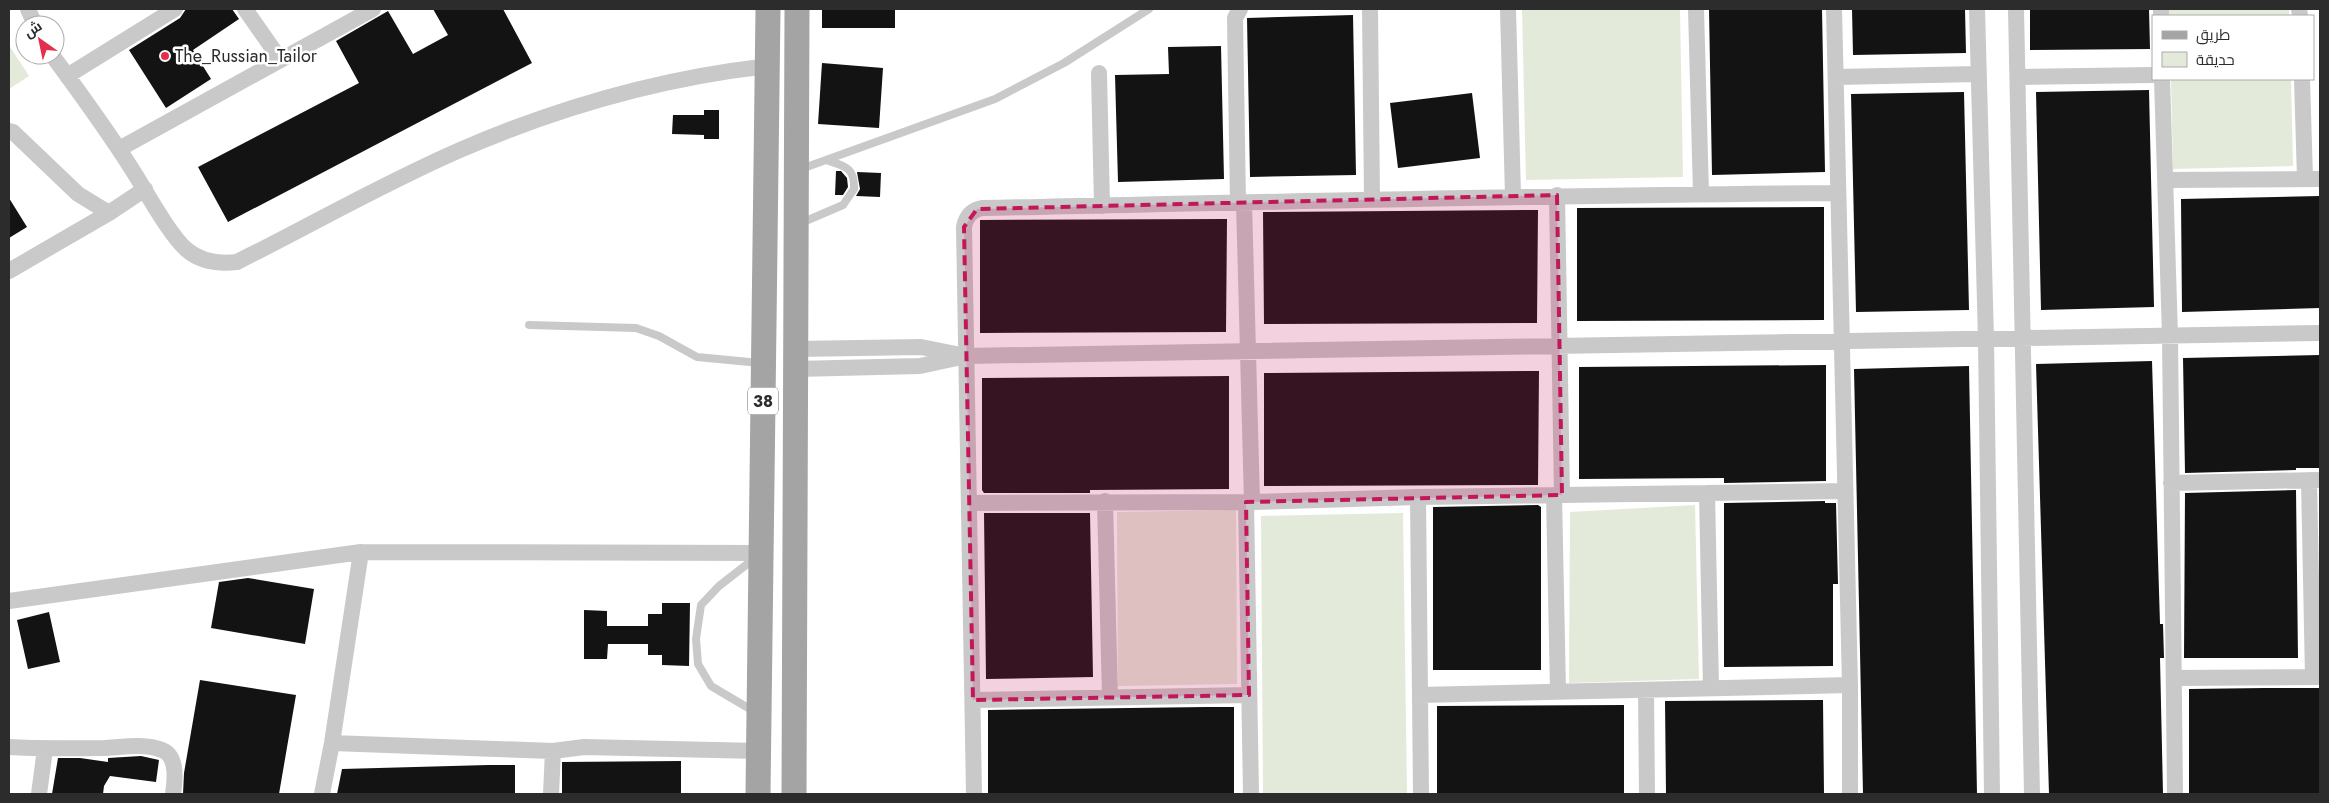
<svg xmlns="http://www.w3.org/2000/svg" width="2329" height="803" viewBox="0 0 2329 803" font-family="Jost,Cairo,sans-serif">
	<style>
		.green { fill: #e4ead9 }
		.building { fill: #131313 }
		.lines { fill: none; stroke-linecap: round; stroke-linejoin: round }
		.lane { stroke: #c9c9c9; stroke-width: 8 }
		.street { stroke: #c9c9c9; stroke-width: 16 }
		.primary { stroke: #a4a4a4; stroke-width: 25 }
		.marked { fill: #c2185b; fill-opacity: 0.2; stroke: #c2185b; stroke-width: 4; stroke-dasharray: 10 6; stroke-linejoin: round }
		.poi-dot { fill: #e42e4c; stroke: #fff; stroke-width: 2 }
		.labels { text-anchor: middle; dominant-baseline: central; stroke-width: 5; stroke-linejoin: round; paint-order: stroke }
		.shield { fill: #fff; stroke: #6b6b6b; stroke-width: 1 }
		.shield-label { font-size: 16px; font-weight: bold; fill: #2c2c2c }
		.poi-label { font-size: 18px; fill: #2c2c2c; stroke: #fff; text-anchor: start }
	</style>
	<rect width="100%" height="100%" fill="#fff"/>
	<!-- green -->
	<path class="green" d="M1522,9H1680L1683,177L1526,180Z
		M2169,9H2289V16H2169Z
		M9,45L29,76L9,89Z
		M2171,79H2291L2293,166L2173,169Z
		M1695,505L1699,679L1569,683L1570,512Z
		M1236,510L1237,684L1118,686L1117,512Z
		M1403,513L1407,794H1263L1261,516Z"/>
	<!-- building -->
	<path class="building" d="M186,9H232L239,19L193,50L211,79L166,108L129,50L180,18Z
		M433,9H503L532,63L228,222L198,167L359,83L336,41L388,11L413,54L448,35Z
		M822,9H895V28H822Z
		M1709,9H1822L1825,172L1712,175Z
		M1852,9H1965L1966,53L1853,55Z
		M2030,9H2149L2150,49L2030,50Z
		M1353,15L1356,175L1250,177L1247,18Z
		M1221,46L1224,179L1118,182L1115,75L1169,74L1168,47Z
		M822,63L883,68L879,128L818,124Z
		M2149,90L2154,307L2041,310L2036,92Z
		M1964,92L1969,310L1856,312L1851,94Z
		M1472,93L1480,158L1398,168L1390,103Z
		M704,110H719V139H704V135L672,134L673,115H704Z
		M836,171H841L847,178L848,187L843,195H835Z
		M857,172L881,173L880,197L856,196L860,189Z
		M2320,196V308L2182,312L2181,199Z
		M9,198L27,227L9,238Z
		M1824,207V320L1577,321V208Z
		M1538,210L1537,323L1264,324L1263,212Z
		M1227,219L1226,332L980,333V220Z
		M2320,355V468H2296V470L2185,473L2183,358Z
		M2152,361L2160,624H2163L2164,658H2160L2163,794H2049L2036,364Z
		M1826,365V481L1724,483V478L1579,479V367Z
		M1969,366L1977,794H1863L1854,369Z
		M1539,371L1538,485L1264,486V373Z
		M1229,376V489L1090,490V493H984L982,490V378Z
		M2296,490L2298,658H2184L2185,493Z
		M1825,501V503H1836L1838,584H1833V666L1724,667V503Z
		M1538,505L1541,507V670H1433V507Z
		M984,513H1090L1093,677L986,679Z
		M248,578L314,589L305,644L211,628L219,582Z
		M662,603H690L689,666L662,665V655H648V644H608L607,659H584V610L607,611V626H648V614H662Z
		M49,612L60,662L28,669L17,620Z
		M200,680L296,695L279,794H183L184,773Z
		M2265,688H2320V794H2189V689Z
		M1823,700L1824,794H1666L1665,701Z
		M1624,705V794H1437V706Z
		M1206,707H1234V794H988V710Z
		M141,756L159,760L156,782L110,776L104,786L103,794H52L58,758H80L108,762V758Z
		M681,761V794H562V762Z
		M488,765H515V794H337L342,769Z"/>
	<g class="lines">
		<!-- lane -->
		<path class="lane" d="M801,169L995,99L1064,63L1149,9
			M801,223L843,205L854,189C855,167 844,166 826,160
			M529,325L636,328L659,336L697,357L760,363
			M755,558L719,586L701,605L696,639L698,664L711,686L755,712"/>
		<!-- street -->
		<path class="street" d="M28,9L35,25
			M245,9L280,59
			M1370,9L1372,199
			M1508,9L1513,196
			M1696,9L1701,194
			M1834,9L1850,685V794
			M1977,9L1986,339L1992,794
			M2016,9L2032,794
			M2161,9V16
			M2299,9L2300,16
			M52,55C80,93 108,131 133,171C146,191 170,236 187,250C201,262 219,264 237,262C311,225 384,183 460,150C559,107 661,78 768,66
			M1099,73L1102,206
			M67,76L175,9
			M1836,77L1978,74
			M2018,77L2153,75
			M2162,79L2170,336L2175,794
			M2302,79L2305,179
			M9,131L13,132L78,194L109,213L145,189
			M119,149L373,9
			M2166,180L2320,179
			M1557,195L1562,495
			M1238,202L1235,18L1240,9
			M1244,202L1252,502
			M9,271L109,213
			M796,349L921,347L966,356
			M796,369L920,366L966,356L2320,333
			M2309,480L2313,677
			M2171,483L2318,480
			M1707,493L1711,688
			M1554,495L1558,691
			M1418,497L1421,794
			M1105,501L1110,696
			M1246,502L1251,794
			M969,503L1252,502L1418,497L1844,491
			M9,601L361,552L761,553
			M2175,678L2320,677
			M1646,691L1647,794
			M1420,695L1850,685
			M973,700L1249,695
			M332,743L553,751L584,747L758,751
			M9,747C41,749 72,748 104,748C122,747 145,743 162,750C178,756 175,781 173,794
			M39,794L45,749
			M322,794L332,743L361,552
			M551,794L553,751
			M974,794L964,227C966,216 972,210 982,208C1268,202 1553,195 1838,193"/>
		<!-- primary -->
		<path class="primary" d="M758,794L768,9
			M794,794L797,9"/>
	</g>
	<!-- marked area -->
	<path class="marked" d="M1557,195L1562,495L1246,502L1249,695L973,700L964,227L977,209Z"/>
	<!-- markers -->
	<circle class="poi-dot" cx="165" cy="56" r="5"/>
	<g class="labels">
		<!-- shield labels -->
		<rect class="shield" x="748" y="387.5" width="30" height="27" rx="4"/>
		<g class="shield-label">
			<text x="763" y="401">38</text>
		</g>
		<!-- poi labels -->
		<g class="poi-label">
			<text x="175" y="56">The_Russian_Tailor</text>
		</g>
	</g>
	<!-- border -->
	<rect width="2329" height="803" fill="none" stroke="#2c2c2c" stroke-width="20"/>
	<!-- legend -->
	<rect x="2152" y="15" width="162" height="65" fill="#ffffff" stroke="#ababab"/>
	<rect x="2162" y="31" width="25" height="8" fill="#a4a4a4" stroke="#ababab"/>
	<text x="2196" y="40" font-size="15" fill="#2c2c2c">طريق</text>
	<rect x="2162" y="52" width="25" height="15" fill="#e4ead9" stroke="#ababab"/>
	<text x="2196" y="65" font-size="15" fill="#2c2c2c">حديقة</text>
	<!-- north arrow -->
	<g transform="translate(40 40) rotate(327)"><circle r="24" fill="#ffffff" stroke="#ababab"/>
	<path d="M0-4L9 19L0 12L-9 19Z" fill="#e42e4c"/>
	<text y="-8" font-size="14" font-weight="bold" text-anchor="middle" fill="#2c2c2c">ش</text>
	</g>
</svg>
